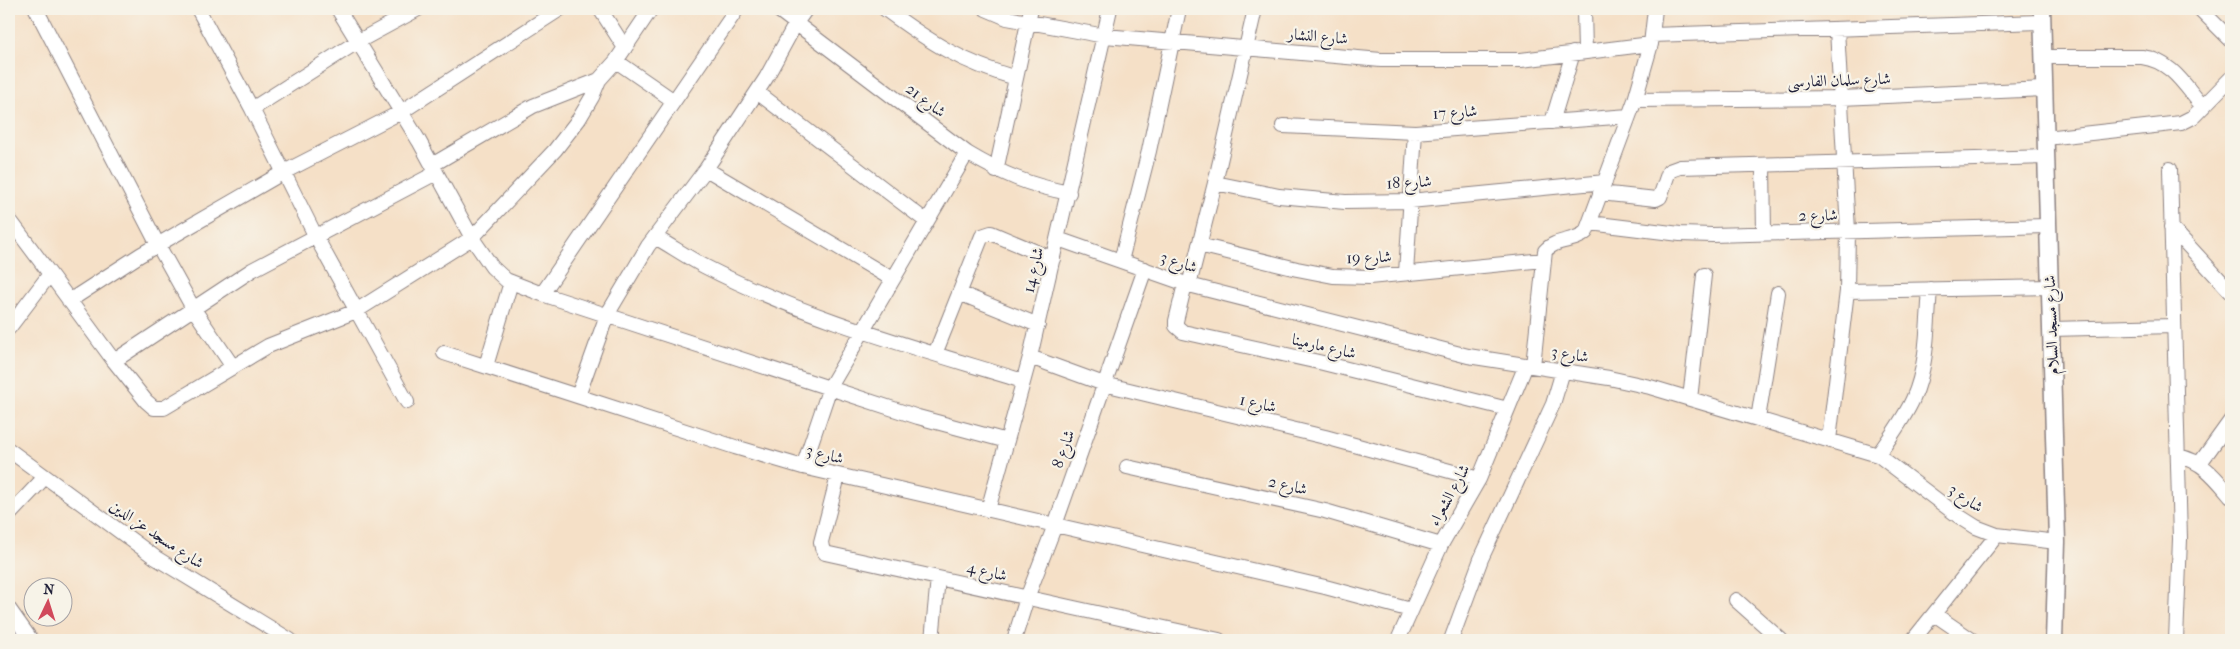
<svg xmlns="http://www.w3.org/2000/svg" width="2240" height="649" viewBox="0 0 2240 649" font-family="'IM FELL French Canon',Amiri,serif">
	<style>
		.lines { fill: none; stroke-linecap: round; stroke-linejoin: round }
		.minor-casing { stroke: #8c8181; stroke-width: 16 }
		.tertiary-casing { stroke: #8c8181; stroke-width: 19 }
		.minor { stroke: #fff; stroke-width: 14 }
		.tertiary { stroke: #fff; stroke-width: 16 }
		.labels { text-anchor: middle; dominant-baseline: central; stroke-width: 4.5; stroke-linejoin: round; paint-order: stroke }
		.street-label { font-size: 16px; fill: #22223b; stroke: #f7f3e8 }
	</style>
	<rect width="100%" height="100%" fill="#f7f3e8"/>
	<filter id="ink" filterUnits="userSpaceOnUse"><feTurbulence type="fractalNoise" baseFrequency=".02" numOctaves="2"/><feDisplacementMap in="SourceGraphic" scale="10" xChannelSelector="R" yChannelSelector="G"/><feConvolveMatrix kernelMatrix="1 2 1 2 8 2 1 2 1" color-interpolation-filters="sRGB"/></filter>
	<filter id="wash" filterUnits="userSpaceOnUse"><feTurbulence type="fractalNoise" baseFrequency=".0096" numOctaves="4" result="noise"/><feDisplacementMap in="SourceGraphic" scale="20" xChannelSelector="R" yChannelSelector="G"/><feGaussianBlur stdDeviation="1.12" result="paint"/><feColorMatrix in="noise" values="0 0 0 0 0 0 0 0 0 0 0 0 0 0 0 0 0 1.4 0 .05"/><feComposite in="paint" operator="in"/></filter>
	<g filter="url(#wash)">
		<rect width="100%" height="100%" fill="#f5e0c7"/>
	</g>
	<g filter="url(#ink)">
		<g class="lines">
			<defs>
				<path id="minor" d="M36,9L158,245L193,308L233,367
					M198,9L252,109L316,237L407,402
					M338,9L419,141L472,238L492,267L506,280L542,294L918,417L1007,441
					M600,9L625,48
					M777,9L967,153C1002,174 1028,185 1069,193
					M885,9C931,43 961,62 1016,78
					M986,9L1007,18L1105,36L1381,60H1521L1651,44
					M1584,9L1585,52
					M2200,9L2231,40
					M1652,35L2042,22
					M2043,57H2142C2172,61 2185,86 2203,107
					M616,61L674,101
					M757,92L926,221
					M1635,100L1841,98L2044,89
					M252,109L357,42L418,9
					M1552,122L1573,53
					M1283,126L1415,132L1629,116
					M2046,138L2181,123L2193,117L2231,78
					M432,165L533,106L599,80L616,61L651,9
					M1763,165L1764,233
					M706,169L892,279
					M2170,169L2180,539L2176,640
					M996,171L1031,9
					M1215,183L1279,196L1345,202L1410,201L1605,182
					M1600,193L1656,199L1660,197L1669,171L1680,167L2046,157
					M9,219L50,274
					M1590,223L1680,234L1712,235L2048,226
					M2171,227L2231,292
					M655,237C671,246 687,257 704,266C804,318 916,348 1023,381
					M1058,239L1189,285L1468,356L1609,378L1650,387L1878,455L1957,515L1976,527L1997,535L2057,542
					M1199,245L1297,269L1333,276L1369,277L1544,260
					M1121,261L1149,151L1179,9
					M1406,273L1415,132
					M1185,284L1176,321V326L1183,332L1323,363L1508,409
					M1189,285L1215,183L1255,9
					M1847,291L2050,287
					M959,293L1038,325
					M542,294L737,9
					M69,301L140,255L284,172L401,112L560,9
					M9,328L50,274L114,361L146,401L154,408H164L268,346L356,311L472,238L555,150L579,119L592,97L599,80
					M2051,329L2174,326
					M444,353L735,447L803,467L1325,587L1411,610
					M935,354L982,236L991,233L1053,259
					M1030,357L1104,384L1325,437L1479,479
					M114,361L252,270L436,173
					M486,366L511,282
					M1533,366L1545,251C1556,238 1574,243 1586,232L1635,100L1651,44L1655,9
					M578,396L607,315L648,246L706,169L766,78L796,23L806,9
					M1690,399L1704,275
					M1758,419L1778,293
					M1829,440L1847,291L1848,231L1837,29
					M9,450L156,558L290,640
					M1878,455C1890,437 1904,419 1913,399C1928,366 1927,325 1930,289
					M2178,456C2203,461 2215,477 2231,496
					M2200,463L2231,420
					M803,467L830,387L967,153
					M1127,467L1325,511L1441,545
					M838,476L821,542L822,548L825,553L1219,640
					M988,510L1030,357L1110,9
					M9,515L45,477
					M1736,600L1781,640
					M9,609L31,640
					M1934,614L1972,640
					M932,640L938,578
					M1014,640L1027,598L1055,525L1145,269
					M1398,640L1441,545L1479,479L1526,365
					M1451,640L1481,559L1553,404L1563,371
					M1913,640L1997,535"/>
				<path id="tertiary" d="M2042,9L2057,542L2054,640"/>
			</defs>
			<!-- minor casing -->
			<use href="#minor" class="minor-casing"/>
			<!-- tertiary casing -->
			<use href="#tertiary" class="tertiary-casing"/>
			<!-- minor -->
			<use href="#minor" class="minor"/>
			<!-- tertiary -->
			<use href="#tertiary" class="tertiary"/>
		</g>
	</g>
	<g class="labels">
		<!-- street labels -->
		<g class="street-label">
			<text transform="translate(1318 36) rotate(5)">شارع النشار</text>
			<text transform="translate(1839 80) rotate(-2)">شارع سلمان الفارسى</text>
			<text transform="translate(926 100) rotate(37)">شارع 21</text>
			<text transform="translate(1455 112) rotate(-4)">شارع 17</text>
			<text transform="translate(1409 182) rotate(-3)">شارع 18</text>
			<text transform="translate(1818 215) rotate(-1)">شارع 2</text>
			<text transform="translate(1369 257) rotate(-2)">شارع 19</text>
			<text transform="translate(1179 262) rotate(18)">شارع 3</text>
			<text transform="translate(1033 270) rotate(-77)">شارع 14</text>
			<text transform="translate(2051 325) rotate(-92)">شارع مسجد السلام</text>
			<text transform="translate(1324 346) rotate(13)">شارع مارمينا</text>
			<text transform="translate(1570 354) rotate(9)">شارع 3</text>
			<text transform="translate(1258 403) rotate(13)">شارع 1</text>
			<text transform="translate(1063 449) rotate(-71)">شارع 8</text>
			<text transform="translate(825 454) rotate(14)">شارع 3</text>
			<text transform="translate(1288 485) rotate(13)">شارع 2</text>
			<text transform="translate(1449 495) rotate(-61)">شارع الشعراء</text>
			<text transform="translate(1966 498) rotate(34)">شارع 3</text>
			<text transform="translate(157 534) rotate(34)">شارع مسجد عز الدين</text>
			<text transform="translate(987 571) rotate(13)">شارع 4</text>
		</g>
	</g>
	<!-- margin -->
	<rect width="2240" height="649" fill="none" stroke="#f7f3e8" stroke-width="30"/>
	<!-- north arrow -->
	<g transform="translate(48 602) rotate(4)"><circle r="24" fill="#f7f3e8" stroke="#a29fa3"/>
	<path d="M0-4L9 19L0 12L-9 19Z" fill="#d1495b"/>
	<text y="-8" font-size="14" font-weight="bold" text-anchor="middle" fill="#22223b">N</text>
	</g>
</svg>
